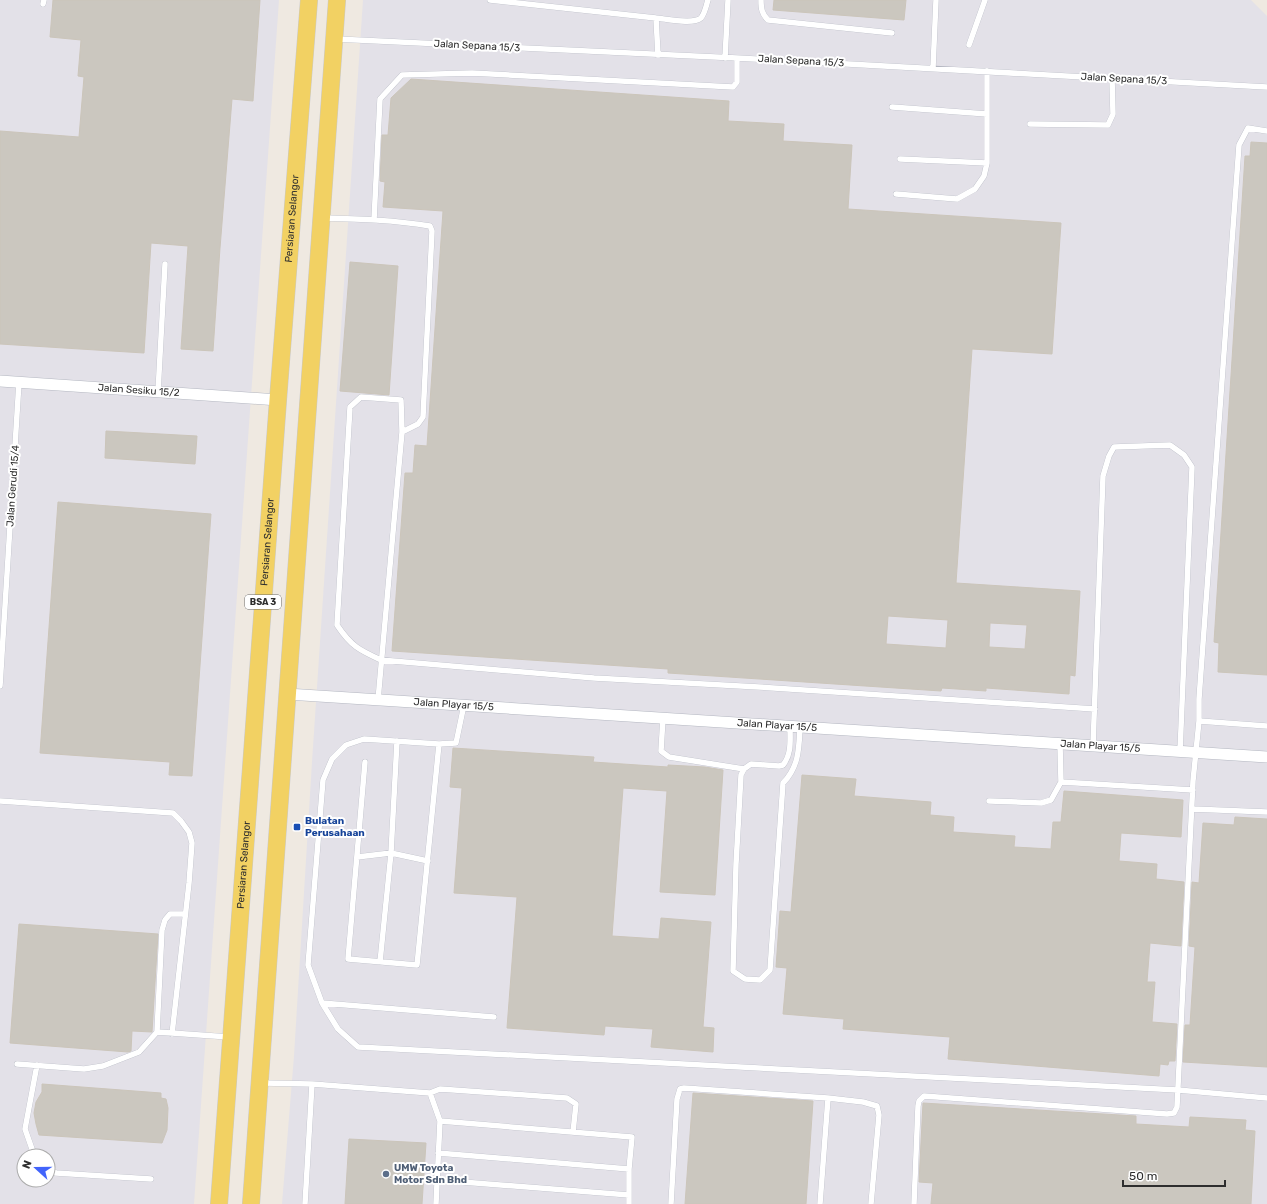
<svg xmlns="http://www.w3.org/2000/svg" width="1267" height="1204" viewBox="0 0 1267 1204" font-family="Rubik,sans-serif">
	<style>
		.industrial { fill: #e3e1e8; fill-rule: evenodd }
		.building { fill: #cbc7bf; stroke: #cbc5ba; fill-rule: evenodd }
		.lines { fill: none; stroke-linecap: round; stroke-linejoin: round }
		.service-casing { stroke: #b4b7c1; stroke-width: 6 }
		.minor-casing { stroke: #b4b7c1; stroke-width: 12 }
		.primary-casing { stroke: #c9c9c9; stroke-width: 18 }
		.service { stroke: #fff; stroke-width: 5.5 }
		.minor { stroke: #fff; stroke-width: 11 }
		.primary { stroke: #f2d163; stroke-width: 17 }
		.transit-dot { fill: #1a4fb4; stroke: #fff; stroke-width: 1.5 }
		.service-dot { fill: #5c6f8a; stroke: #fff; stroke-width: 1.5 }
		.labels { text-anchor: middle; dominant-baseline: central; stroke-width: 4; stroke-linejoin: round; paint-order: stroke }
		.shield { fill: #fff; stroke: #6d6d6d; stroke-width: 1 }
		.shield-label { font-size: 9px; font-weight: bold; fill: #2e2e2e }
		.street-label { font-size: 10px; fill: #2e2e2e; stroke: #fff }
		.transit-label { font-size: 10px; font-weight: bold; fill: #164399; stroke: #fff; text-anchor: start }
		.service-label { font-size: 10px; font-weight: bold; fill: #4e5e75; stroke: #fff; text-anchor: start }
	</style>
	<rect width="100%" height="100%" fill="#efe9e1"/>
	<!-- industrial -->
	<path class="industrial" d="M0,0H279L194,1204H0ZM24,1156H48V1180H24Z
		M363,0H1251L1267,16V1204H282L294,1056L312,762Z"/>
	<!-- building -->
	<path class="building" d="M53,0H260L253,101L232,99L220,248L213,351L181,349L188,246L151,243L144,353L0,344V131L79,137L84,77L78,76L81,40L50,37Z
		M774,0H906L904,20L773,10Z
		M411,79L729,101L728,121L784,124L783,141L852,145L848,209L1061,223L1052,354L972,349L956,583L1080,591L1075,676L1070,675L1069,694L986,688V691L942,688L941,691L668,673V669L392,651L405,473H413L415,445L427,446L443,211L383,207L385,182L380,181L382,135H388L391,98ZM888,616L948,620L946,648L886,644ZM990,623L1027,625L1025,649L989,647Z
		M1251,142L1267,143V675L1218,672L1219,643L1214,642L1245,156H1250Z
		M350,262L398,266L389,395L340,391Z
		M106,431L197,436L195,464L105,458Z
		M58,502L211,514L192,776L169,775L170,762L40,753Z
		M453,748L594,757L593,762L668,767V765L705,767L723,770L715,895L660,892L667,791L623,788L612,936L659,939L661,918L711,922L703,1027L714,1028L713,1052L651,1047L653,1029L605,1026L604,1035L507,1028L517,897L454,893L462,788L450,787Z
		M802,775L856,779L854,796L931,802L930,815L954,817L953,832L1015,836L1014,847L1051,849L1053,822H1061L1064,791L1183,800L1181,837L1121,833L1119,861L1157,864L1156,879L1184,882L1181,946L1150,943L1147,982H1155L1152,1022L1177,1024L1175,1061H1169L1168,1065L1160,1064L1159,1076L948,1059L950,1037L843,1029L844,1019L783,1014L787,968L776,967L780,911L791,912Z
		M1235,817L1267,819V1067L1183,1062L1185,1025H1190L1195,947L1189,946L1192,882L1199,883L1203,823L1234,825Z
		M19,924L158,934L152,1032L132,1031L131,1051L128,1052L10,1043Z
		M42,1084L161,1093V1098L166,1099L168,1108L167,1130L162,1143L39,1135L36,1124L34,1113L36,1102L42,1092Z
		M693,1093L813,1101L806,1204H685Z
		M923,1103L1136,1116V1124L1189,1127L1190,1117L1246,1120L1245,1130L1255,1131L1251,1204H931L933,1183L919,1182Z
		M349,1139L426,1143L422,1204H345Z"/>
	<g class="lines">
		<defs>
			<path id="service" d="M490,0L656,18
				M761,0C761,9 762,14 768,20L892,33
				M43,4L44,0
				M336,39L737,58L1267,87
				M969,45L985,0
				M658,55L656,18C667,19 693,25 701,18C705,13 706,6 708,0
				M725,58L728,0
				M933,68L936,0
				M892,107L987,114
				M1030,124L1108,125L1113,114L1112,78
				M900,159L987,163
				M896,194L957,199L975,189L984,176L987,163V71
				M323,218C359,219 394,220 430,226L432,231L423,417L418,424L402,432
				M374,220L380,99L402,75L472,73L733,87L737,82V58
				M158,392L165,264
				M0,686L19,382
				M378,700L402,432L401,400L361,397L350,407L337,625C351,646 359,650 381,660L594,678L759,687L1095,709
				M464,705L456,743L439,744L364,739L346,745L332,759L323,780L308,965L322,1003L338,1029L358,1047L1178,1090L1267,1098
				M663,718L661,751L669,757L744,769
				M1199,721L1267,726
				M790,726C790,740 792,754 783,765L779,766L751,764L744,769L741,775L736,864L733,971L745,979L760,980L770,970L783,783C799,767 799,748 800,727
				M1093,746L1103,476L1109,456L1114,447L1170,445L1184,455L1192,467L1180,752
				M365,762L348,959L417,965L439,744
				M1061,782L1193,790
				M0,801L173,813L181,821L189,832L192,843L189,883L172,1034
				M989,801L1041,803L1051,800L1061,782L1060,744
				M1192,809L1267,812
				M357,857L391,853L428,861
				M380,962L391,853L397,741
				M322,1003L494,1017
				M157,1032L162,930L165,920L170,914H185
				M17,1064L84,1069L103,1066L139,1052L157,1032L229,1037
				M262,1083L312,1084L430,1093L440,1121L436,1204
				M430,1093L440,1089L567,1098L576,1104L573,1132
				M440,1121L632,1137L629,1169V1204
				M438,1153L629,1169
				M36,1156L32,1149L25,1129L37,1065
				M48,1169L56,1173L151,1179
				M437,1180L629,1195
				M305,1204L312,1084
				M671,1204L677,1099L680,1089L684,1088L828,1098L863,1102L877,1106L879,1115L871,1204
				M820,1204L828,1098
				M914,1204L918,1106L919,1101L924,1096L1167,1114L1174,1113L1177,1107L1193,781L1199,721V699L1239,145L1248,128L1267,131"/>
			<g id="minor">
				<path id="s1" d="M0,381L278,400"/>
				<path id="s2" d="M287,694L1267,757"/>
			</g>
			<g id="primary">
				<path id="s3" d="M219,1204L278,400L309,0"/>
				<path d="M251,1204L337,0"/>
			</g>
		</defs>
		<!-- service casing -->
		<use href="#service" class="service-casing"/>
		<!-- minor casing -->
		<use href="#minor" class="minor-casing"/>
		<!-- primary casing -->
		<use href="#primary" class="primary-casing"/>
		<!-- service -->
		<use href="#service" class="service"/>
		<!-- minor -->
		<use href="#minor" class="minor"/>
		<!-- primary -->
		<use href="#primary" class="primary"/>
	</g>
	<!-- markers -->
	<rect class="transit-dot" x="293" y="823" width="8" height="8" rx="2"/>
	<circle class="service-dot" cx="386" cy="1174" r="4"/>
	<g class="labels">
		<!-- shield labels -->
		<rect class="shield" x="245" y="595" width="36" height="14" rx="3"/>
		<g class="shield-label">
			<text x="263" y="602">BSA 3</text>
		</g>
		<!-- street labels -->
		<g class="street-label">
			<text transform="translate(477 46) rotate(3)">Jalan Sepana 15/3</text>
			<text transform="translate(801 61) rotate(3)">Jalan Sepana 15/3</text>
			<text transform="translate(1124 79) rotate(3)">Jalan Sepana 15/3</text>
			<text stroke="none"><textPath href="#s3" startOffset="988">Persiaran Selangor</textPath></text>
			<text stroke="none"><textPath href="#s1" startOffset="139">Jalan Sesiku 15/2</textPath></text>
			<text transform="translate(13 486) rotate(-86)">Jalan Gerudi 15/4</text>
			<text stroke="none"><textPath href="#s3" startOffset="664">Persiaran Selangor</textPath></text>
			<text stroke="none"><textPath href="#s2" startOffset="167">Jalan Playar 15/5</textPath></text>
			<text stroke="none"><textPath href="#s2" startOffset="491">Jalan Playar 15/5</textPath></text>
			<text stroke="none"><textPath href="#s2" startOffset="815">Jalan Playar 15/5</textPath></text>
			<text stroke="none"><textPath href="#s3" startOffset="340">Persiaran Selangor</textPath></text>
		</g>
		<!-- transit labels -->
		<g class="transit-label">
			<text x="305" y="821">Bulatan<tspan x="305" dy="12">Perusahaan</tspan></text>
		</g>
		<!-- service labels -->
		<g class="service-label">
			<text x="394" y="1168">UMW Toyota<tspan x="394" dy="12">Motor Sdn Bhd</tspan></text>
		</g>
	</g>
	<!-- north arrow -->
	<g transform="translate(36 1168) rotate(291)"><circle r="19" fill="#ffffff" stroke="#ababab"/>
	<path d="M0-3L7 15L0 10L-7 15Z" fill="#4264fb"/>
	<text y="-6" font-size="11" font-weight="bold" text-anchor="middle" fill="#2e2e2e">N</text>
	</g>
	<!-- scale -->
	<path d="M1123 1180v6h102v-6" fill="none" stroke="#2e2e2e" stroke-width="2"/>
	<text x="1129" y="1180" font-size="12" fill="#2e2e2e" stroke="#ffffff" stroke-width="3" paint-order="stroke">50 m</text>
</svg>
